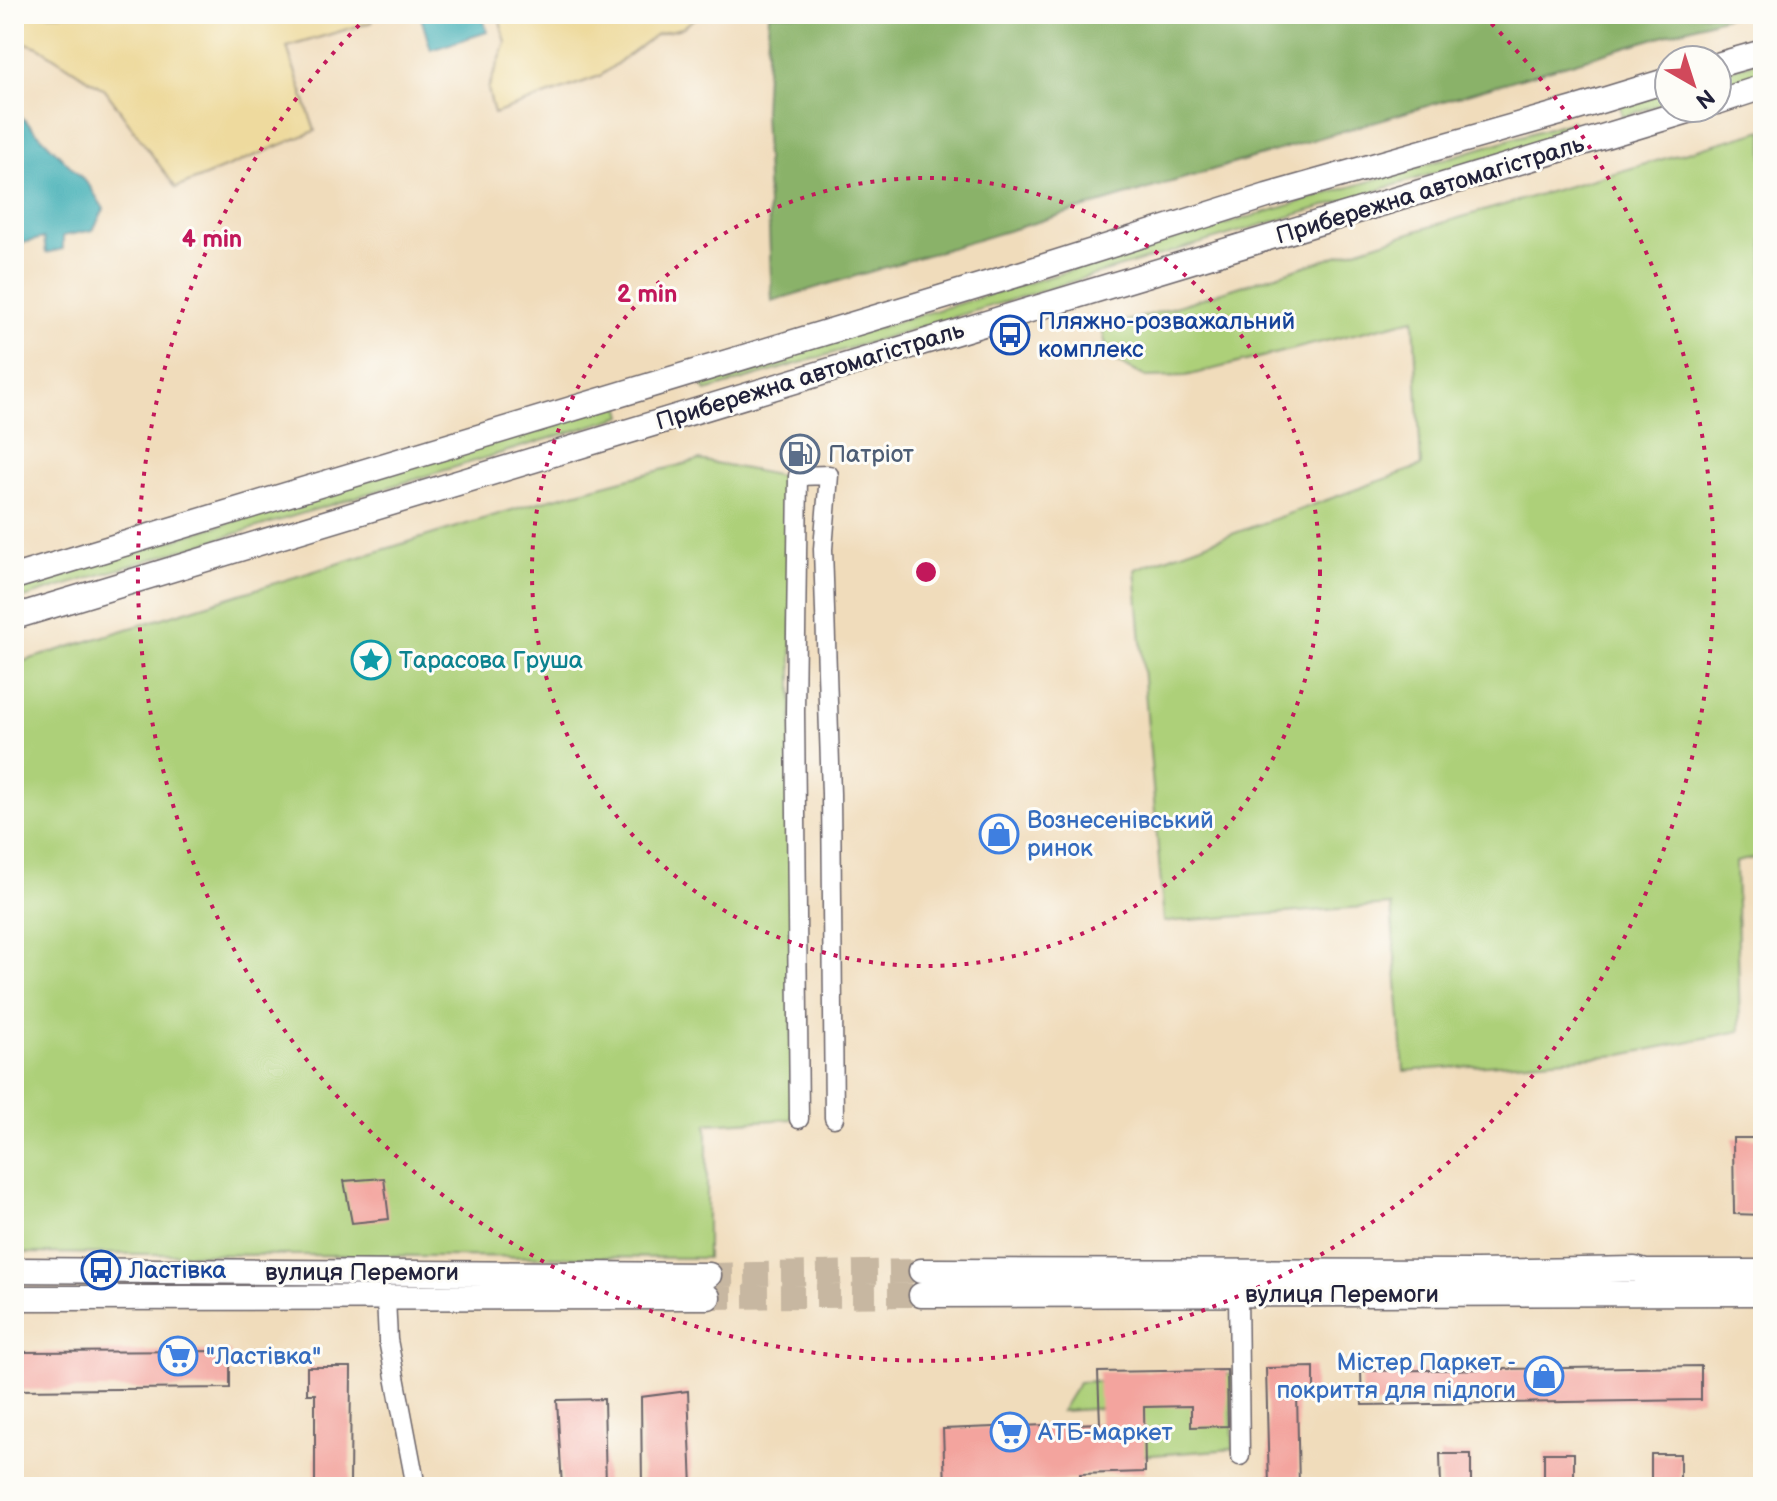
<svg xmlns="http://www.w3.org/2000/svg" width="1777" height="1501" viewBox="0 0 1777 1501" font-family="'Balsamiq Sans',sans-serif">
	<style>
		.green { fill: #add079; stroke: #68795a; stroke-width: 2 }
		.forest { fill: #8ab269; stroke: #566a52; stroke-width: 2 }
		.sand { fill: #eeda9e; stroke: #887e6c; stroke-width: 2 }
		.water { fill: #3aacb3; stroke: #2e6777; stroke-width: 2 }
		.building { fill: #f3a49e }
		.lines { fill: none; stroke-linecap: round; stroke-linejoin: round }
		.major-tunnel { stroke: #c7b7a1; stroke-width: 24; stroke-dasharray: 24 12; stroke-linecap: butt }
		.minor-casing { stroke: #6a6368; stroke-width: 21 }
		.major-casing { stroke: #6a6368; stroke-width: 27 }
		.minor { stroke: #fff; stroke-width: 18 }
		.major { stroke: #fff; stroke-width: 24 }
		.ring { fill: none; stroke: #c2185b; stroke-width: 4; stroke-dasharray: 4 8 }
		.labels { text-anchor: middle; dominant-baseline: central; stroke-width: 6; stroke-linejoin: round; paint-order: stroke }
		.street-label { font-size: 24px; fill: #22223b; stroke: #fdfcf7 }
		.transit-label { font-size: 24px; fill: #164399; stroke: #fdfcf7; text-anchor: start }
		.service-label { font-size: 24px; fill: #4e5e75; stroke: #fdfcf7; text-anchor: start }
		.culture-label { font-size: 24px; fill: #0d838f; stroke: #fdfcf7; text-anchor: start }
		.shop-label { font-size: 24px; fill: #366cbe; stroke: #fdfcf7; text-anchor: start }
		.centre { fill: #c2185b; stroke: #fdfcf7; stroke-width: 4 }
		.ring-label { font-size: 24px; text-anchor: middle; font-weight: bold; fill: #c2185b; stroke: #fdfcf7; stroke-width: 6; stroke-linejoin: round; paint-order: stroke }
	</style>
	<rect width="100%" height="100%" fill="#fdfcf7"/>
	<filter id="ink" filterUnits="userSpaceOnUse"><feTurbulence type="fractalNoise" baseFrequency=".0125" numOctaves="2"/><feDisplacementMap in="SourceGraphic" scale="16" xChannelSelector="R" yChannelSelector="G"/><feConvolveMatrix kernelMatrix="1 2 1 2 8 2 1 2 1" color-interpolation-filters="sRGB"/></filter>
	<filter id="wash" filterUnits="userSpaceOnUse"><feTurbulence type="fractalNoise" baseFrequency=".006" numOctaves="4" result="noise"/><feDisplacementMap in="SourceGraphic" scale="32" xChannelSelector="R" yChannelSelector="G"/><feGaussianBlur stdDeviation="1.8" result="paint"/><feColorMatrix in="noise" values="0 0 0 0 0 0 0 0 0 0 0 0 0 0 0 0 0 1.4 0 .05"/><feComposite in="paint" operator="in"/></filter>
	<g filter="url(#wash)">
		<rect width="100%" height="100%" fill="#f0dcbb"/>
		<!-- green -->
		<path class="green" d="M1763,59V73L1717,87V74Z
			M1669,89V101L1622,117L1620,104Z
			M1572,121L1576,131L706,391L699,381Z
			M1763,130V856L1736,862L1740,1031L1622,1055L1404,1071L1391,905L1164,922L1135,569L1421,466L1414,319L1186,376L1146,377L1109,358L1101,325L1136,319L1445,222Z
			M619,402L623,416L14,601V589Z
			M699,460L792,478V1119L707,1124V1258L14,1253V664L528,505Z
			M1232,1374L1233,1449L1139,1456L1136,1406L1061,1411L1079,1382Z"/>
		<!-- forest -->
		<path class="forest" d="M769,14H1736L772,301L764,111Z"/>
		<!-- sand -->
		<path class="sand" d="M14,14H370L372,22L287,47L315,131L176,188L105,90L38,47L14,39Z
			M498,14H701L682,28L657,34L600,76L494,114L488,89L506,43Z"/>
		<!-- water -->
		<path class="water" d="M420,14H482L487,32L431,50Z
			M14,109L89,185L104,209L93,230L63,236V249L46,253L44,238L14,245Z"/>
		<g id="blocks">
			<!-- building -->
			<path class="building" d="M1733,1138H1762L1763,1215L1734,1214Z
				M384,1178L389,1219L352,1223L344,1181Z
				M230,1351V1388L14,1390V1352Z
				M1701,1366V1400L1362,1405L1361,1371Z
				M307,1367H351L350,1487H315V1394H307Z
				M1314,1367V1393L1297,1394L1299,1487H1269L1266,1368Z
				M1227,1370L1228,1426L1191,1427V1406L1144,1407L1145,1472L1080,1474V1480L975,1483V1487H945L943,1429L1100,1423L1098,1372Z
				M688,1391L692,1487H642L641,1397Z
				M604,1399L606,1487H562L557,1400Z
				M1544,1453H1574V1487H1544Z
				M1440,1454H1471V1487H1441Z
				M1651,1454H1680V1487H1651Z"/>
		</g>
	</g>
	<g filter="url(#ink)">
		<use href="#blocks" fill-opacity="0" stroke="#6a6368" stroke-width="2"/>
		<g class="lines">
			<!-- major-tunnel -->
			<path class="major-tunnel" d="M709,1275L921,1271
				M708,1297L921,1295"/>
			<defs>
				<path id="minor" d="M799,1119L795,712L798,476L829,475L823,549L831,794L834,1118
					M1238,1294L1240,1456
					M386,1298L388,1340L416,1487"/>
				<path id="major" d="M1717,65L1763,52
					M1717,102L1763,87
					M14,577L1023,273L1267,196L1574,109L1669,80
					M14,617L1698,108
					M14,1270L709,1275
					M921,1271L1476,1272L1635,1269L1646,1272H1763
					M921,1295L1763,1293
					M14,1298L708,1297"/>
			</defs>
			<!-- minor casing -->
			<use href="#minor" class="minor-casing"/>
			<!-- major casing -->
			<use href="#major" class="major-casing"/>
			<!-- minor -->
			<use href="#minor" class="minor"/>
			<!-- major -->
			<use href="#major" class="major"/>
		</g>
	</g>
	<!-- distance rings -->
	<g class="ring">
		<circle cx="926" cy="572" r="394"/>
		<path d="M1483 15A788 788 0 1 1 369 15"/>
	</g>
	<!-- icons -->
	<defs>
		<symbol id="bus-ring" viewBox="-11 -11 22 22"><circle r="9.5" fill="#fdfcf7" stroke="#1a4fb4" stroke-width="1.5"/><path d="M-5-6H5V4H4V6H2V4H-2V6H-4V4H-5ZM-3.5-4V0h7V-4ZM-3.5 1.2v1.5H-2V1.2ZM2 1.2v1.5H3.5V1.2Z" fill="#1a4fb4"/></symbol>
		<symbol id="fuel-ring" viewBox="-11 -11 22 22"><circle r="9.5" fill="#fdfcf7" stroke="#5c6f8a" stroke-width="1.5"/><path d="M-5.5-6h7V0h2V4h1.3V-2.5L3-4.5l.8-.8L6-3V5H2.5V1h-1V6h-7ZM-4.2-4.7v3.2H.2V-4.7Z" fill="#5c6f8a"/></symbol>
		<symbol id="sight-ring" viewBox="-11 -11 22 22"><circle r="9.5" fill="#fdfcf7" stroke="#0f9aa8" stroke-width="1.5"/><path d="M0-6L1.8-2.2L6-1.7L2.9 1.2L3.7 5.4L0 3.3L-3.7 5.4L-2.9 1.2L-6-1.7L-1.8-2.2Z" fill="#0f9aa8"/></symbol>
		<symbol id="shop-ring" viewBox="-11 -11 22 22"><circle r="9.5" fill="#fdfcf7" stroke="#3f7fe0" stroke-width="1.5"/><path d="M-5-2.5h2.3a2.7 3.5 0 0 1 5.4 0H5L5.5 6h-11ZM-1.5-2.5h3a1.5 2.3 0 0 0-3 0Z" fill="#3f7fe0"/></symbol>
		<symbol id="supermarket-ring" viewBox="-11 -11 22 22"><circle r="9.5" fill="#fdfcf7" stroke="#3f7fe0" stroke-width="1.5"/><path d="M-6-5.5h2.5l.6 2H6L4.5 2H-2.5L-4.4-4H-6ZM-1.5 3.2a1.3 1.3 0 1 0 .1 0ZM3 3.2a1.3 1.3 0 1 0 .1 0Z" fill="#3f7fe0"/></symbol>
	</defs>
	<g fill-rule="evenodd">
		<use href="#bus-ring" x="988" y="313" width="44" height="44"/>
		<use href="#fuel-ring" x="778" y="432" width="44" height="44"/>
		<use href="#sight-ring" x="349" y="638" width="44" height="44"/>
		<use href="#shop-ring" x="977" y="812" width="44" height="44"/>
		<use href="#bus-ring" x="79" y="1248" width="44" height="44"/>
		<use href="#supermarket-ring" x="156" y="1334" width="44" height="44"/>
		<use href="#shop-ring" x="1522" y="1354" width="44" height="44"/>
		<use href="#supermarket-ring" x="988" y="1410" width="44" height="44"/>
	</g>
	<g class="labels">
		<!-- street labels -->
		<g class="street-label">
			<text transform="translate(1430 190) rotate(-17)">Прибережна автомагістраль</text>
			<text transform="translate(810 376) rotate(-17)">Прибережна автомагістраль</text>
			<text x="362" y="1272">вулиця Перемоги</text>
			<text x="1342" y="1294">вулиця Перемоги</text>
		</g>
		<!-- transit labels -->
		<g class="transit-label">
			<text x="1038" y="321">Пляжно-розважальний<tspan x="1038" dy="28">комплекс</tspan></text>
			<text x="129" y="1270">Ластівка</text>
		</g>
		<!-- service labels -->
		<g class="service-label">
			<text x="828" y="454">Патріот</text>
		</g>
		<!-- culture labels -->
		<g class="culture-label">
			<text x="399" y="660">Тарасова Груша</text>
		</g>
		<!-- shop labels -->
		<g class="shop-label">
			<text x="1027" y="820">Вознесенівський<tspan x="1027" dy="28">ринок</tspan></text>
			<text x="206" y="1356">"Ластівка"</text>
			<text x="1516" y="1362" text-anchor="end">Містер Паркет -<tspan x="1516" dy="28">покриття для підлоги</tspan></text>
			<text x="1038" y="1432">АТБ-маркет</text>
		</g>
	</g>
	<circle cx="926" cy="572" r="12" class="centre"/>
	<g class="ring-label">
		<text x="212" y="247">4 min</text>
		<text x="647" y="302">2 min</text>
	</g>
	<!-- margin -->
	<rect width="1777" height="1501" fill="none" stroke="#fdfcf7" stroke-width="48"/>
	<!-- north arrow -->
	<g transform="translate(1693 84) rotate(141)"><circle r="38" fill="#fdfcf7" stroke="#a5a5ac" stroke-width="2"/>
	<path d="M0-6L14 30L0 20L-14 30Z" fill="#d1495b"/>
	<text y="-12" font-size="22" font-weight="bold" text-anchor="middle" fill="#22223b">N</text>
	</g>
</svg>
